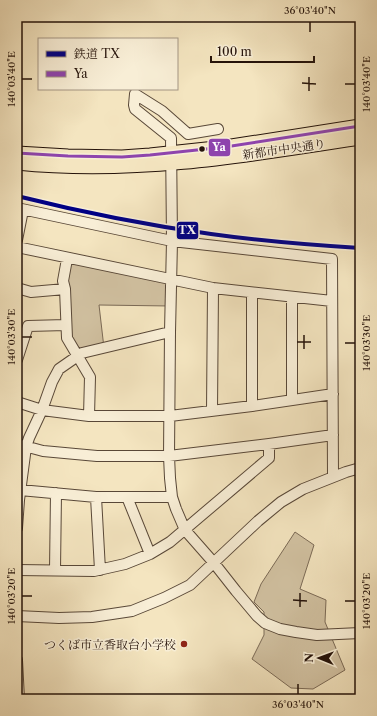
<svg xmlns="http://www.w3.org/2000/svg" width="377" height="716" viewBox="0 0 377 716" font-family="'Libre Caslon Text','Noto Serif JP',serif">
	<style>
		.green { fill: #d1c1a1; stroke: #7b6a56 }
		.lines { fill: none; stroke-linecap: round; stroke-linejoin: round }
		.minor-casing { stroke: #594838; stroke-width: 12 }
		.major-casing { stroke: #25130a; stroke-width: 15 }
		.minor { stroke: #f8eed6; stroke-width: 10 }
		.major { stroke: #f4e5c0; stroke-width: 13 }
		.bus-1-casing { stroke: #f8eed6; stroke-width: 6 }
		.bus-1 { stroke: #8e44ad; stroke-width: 3 }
		.rail-1-casing { stroke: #f8eed6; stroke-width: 7 }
		.rail-1 { stroke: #000084; stroke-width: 4 }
		.ticks { fill: none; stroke: #25130a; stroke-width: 1.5 }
		.bus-dot { fill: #25130a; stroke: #f8eed6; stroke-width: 1.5 }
		.poi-dot { fill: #8f2418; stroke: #f8eed6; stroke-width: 1.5 }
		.labels { text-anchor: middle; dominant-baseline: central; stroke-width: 3; stroke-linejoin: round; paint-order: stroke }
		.street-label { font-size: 12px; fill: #25130a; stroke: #f8eed6 }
		.poi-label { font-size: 12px; fill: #25130a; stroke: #f8eed6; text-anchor: end }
		.line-badge { stroke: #f8eed6; stroke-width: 1.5 }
		.badge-label { font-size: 11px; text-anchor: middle; font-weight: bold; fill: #fff }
		.neatline { fill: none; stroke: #25130a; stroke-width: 1.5 }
		.ticks-label { font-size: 10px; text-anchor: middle; fill: #25130a }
	</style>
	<rect width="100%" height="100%" fill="#f4e5c0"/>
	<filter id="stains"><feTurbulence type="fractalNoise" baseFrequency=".005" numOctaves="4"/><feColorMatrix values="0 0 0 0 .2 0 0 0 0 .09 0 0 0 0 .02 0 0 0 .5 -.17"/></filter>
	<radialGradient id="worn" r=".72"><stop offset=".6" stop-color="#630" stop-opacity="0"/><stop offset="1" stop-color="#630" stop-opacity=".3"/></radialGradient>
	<!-- green -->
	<path class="green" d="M67,259L171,279L170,306L99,305L104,348L82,353L67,338Z
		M295,532L314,545L300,589L326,600L325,622L345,670L313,689L291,688L252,659L264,635V612L254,602L261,584Z"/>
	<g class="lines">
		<defs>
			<path id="minor" d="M218,129L188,134L162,111L135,94L134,105L135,109L171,138L172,241L170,332L169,456L170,478L172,497L176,509L185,530L214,563L236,591L257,616L265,623L280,629L296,632L317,635L360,633
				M17,208L172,241L332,259L333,477
				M17,240L23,210
				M17,247L213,288L332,301
				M67,259L63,281L65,289L67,338L90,377L89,416
				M17,288L31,292L65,289
				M292,298V400
				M17,360L28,326L66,325
				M17,402L42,410L89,416H170L252,406L333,394
				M252,406V293
				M212,411L213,288
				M17,444L43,451L97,456H169L269,444L333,435
				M20,490L96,497H172
				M96,497L100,570
				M127,497L150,554
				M17,528L19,500L26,447L29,438L42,410L52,382L59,369L82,353L170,332
				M17,570L94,571L125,564L150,554L170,542L269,458V444
				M55,570L56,493
				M17,616L59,618L92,617L132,611L164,598L190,585L258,521L281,502L303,489L346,472L360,468
				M17,660L19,699"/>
			<path id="major" d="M17,153L68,156L122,157L150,155L225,147L360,126
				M17,163C133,175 246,156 360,138"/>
		</defs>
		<!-- minor casing -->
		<use href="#minor" class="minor-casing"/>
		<!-- major casing -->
		<use href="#major" class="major-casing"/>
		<!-- minor -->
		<use href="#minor" class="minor"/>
		<!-- major -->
		<use href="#major" class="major"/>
		<defs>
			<path id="bus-1" d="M17,153L68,156L122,157L150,155L225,147L360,126"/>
		</defs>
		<!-- bus-1 casing -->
		<use href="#bus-1" class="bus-1-casing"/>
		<!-- bus-1 -->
		<use href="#bus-1" class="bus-1"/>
		<defs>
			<path id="rail-1" d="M17,196C81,212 146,225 211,234C261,241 310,245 360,248"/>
		</defs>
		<!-- rail-1 casing -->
		<use href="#rail-1" class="rail-1-casing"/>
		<!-- rail-1 -->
		<use href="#rail-1" class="rail-1"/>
	</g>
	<!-- ticks -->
	<path class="ticks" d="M310,32V22M22,79H32M302,83L316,84M345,84H355M309,91V77M22,337H32M297,342H311M345,343H355M304,349V335M22,596H32M293,600L307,601M345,601H355M300,607V593M298,694V684"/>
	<!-- markers -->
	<circle class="bus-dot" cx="202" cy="149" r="3.5"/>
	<circle class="poi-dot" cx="184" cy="644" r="4"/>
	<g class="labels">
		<!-- street labels -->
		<g class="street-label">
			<text transform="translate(284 149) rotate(-8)">新都市中央通り</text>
		</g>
		<!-- poi labels -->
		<g class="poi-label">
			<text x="176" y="644">つくば市立香取台小学校</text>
		</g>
	</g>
	<g class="line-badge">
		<rect x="208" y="138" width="23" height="19" rx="4" fill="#8e44ad"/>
		<rect x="176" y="221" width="23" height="19" rx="4" fill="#000084"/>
	</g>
	<g class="badge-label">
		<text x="219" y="151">Ya</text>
		<text x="187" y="234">TX</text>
	</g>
	<!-- margin -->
	<rect width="377" height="716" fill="none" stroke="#f4e5c0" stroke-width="44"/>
	<!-- legend -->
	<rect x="38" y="38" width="140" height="52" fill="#f8eed6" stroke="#a49684"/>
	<rect x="46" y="51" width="20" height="6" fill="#000084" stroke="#a49684"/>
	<text x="74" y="58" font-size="12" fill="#25130a">鉄道 TX</text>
	<rect x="46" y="71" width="20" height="6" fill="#8e44ad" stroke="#a49684"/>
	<text x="74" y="78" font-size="12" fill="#25130a">Ya</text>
	<!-- north arrow -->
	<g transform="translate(319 658) rotate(271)" stroke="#f8eed6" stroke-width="3" paint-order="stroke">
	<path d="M0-3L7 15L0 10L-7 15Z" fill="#25130a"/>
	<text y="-6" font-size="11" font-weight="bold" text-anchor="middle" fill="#25130a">N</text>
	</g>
	<!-- scale -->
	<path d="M211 56v6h103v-6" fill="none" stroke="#25130a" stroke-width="2"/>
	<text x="217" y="56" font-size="12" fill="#25130a" stroke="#f8eed6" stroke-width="3" paint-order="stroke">100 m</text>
	<rect x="22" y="22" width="333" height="672" class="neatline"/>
	<g class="ticks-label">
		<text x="310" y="14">36°03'40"N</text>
		<text transform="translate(11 79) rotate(-90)" y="4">140°03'40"E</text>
		<text transform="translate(366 84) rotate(-90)" y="4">140°03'40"E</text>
		<text transform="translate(11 337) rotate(-90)" y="4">140°03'30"E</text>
		<text transform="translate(366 343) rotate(-90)" y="4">140°03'30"E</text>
		<text transform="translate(11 596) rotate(-90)" y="4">140°03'20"E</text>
		<text transform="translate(366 601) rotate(-90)" y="4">140°03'20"E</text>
		<text x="298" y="708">36°03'40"N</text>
	</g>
	<rect width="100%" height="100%" filter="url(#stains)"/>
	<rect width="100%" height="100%" fill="url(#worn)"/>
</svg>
